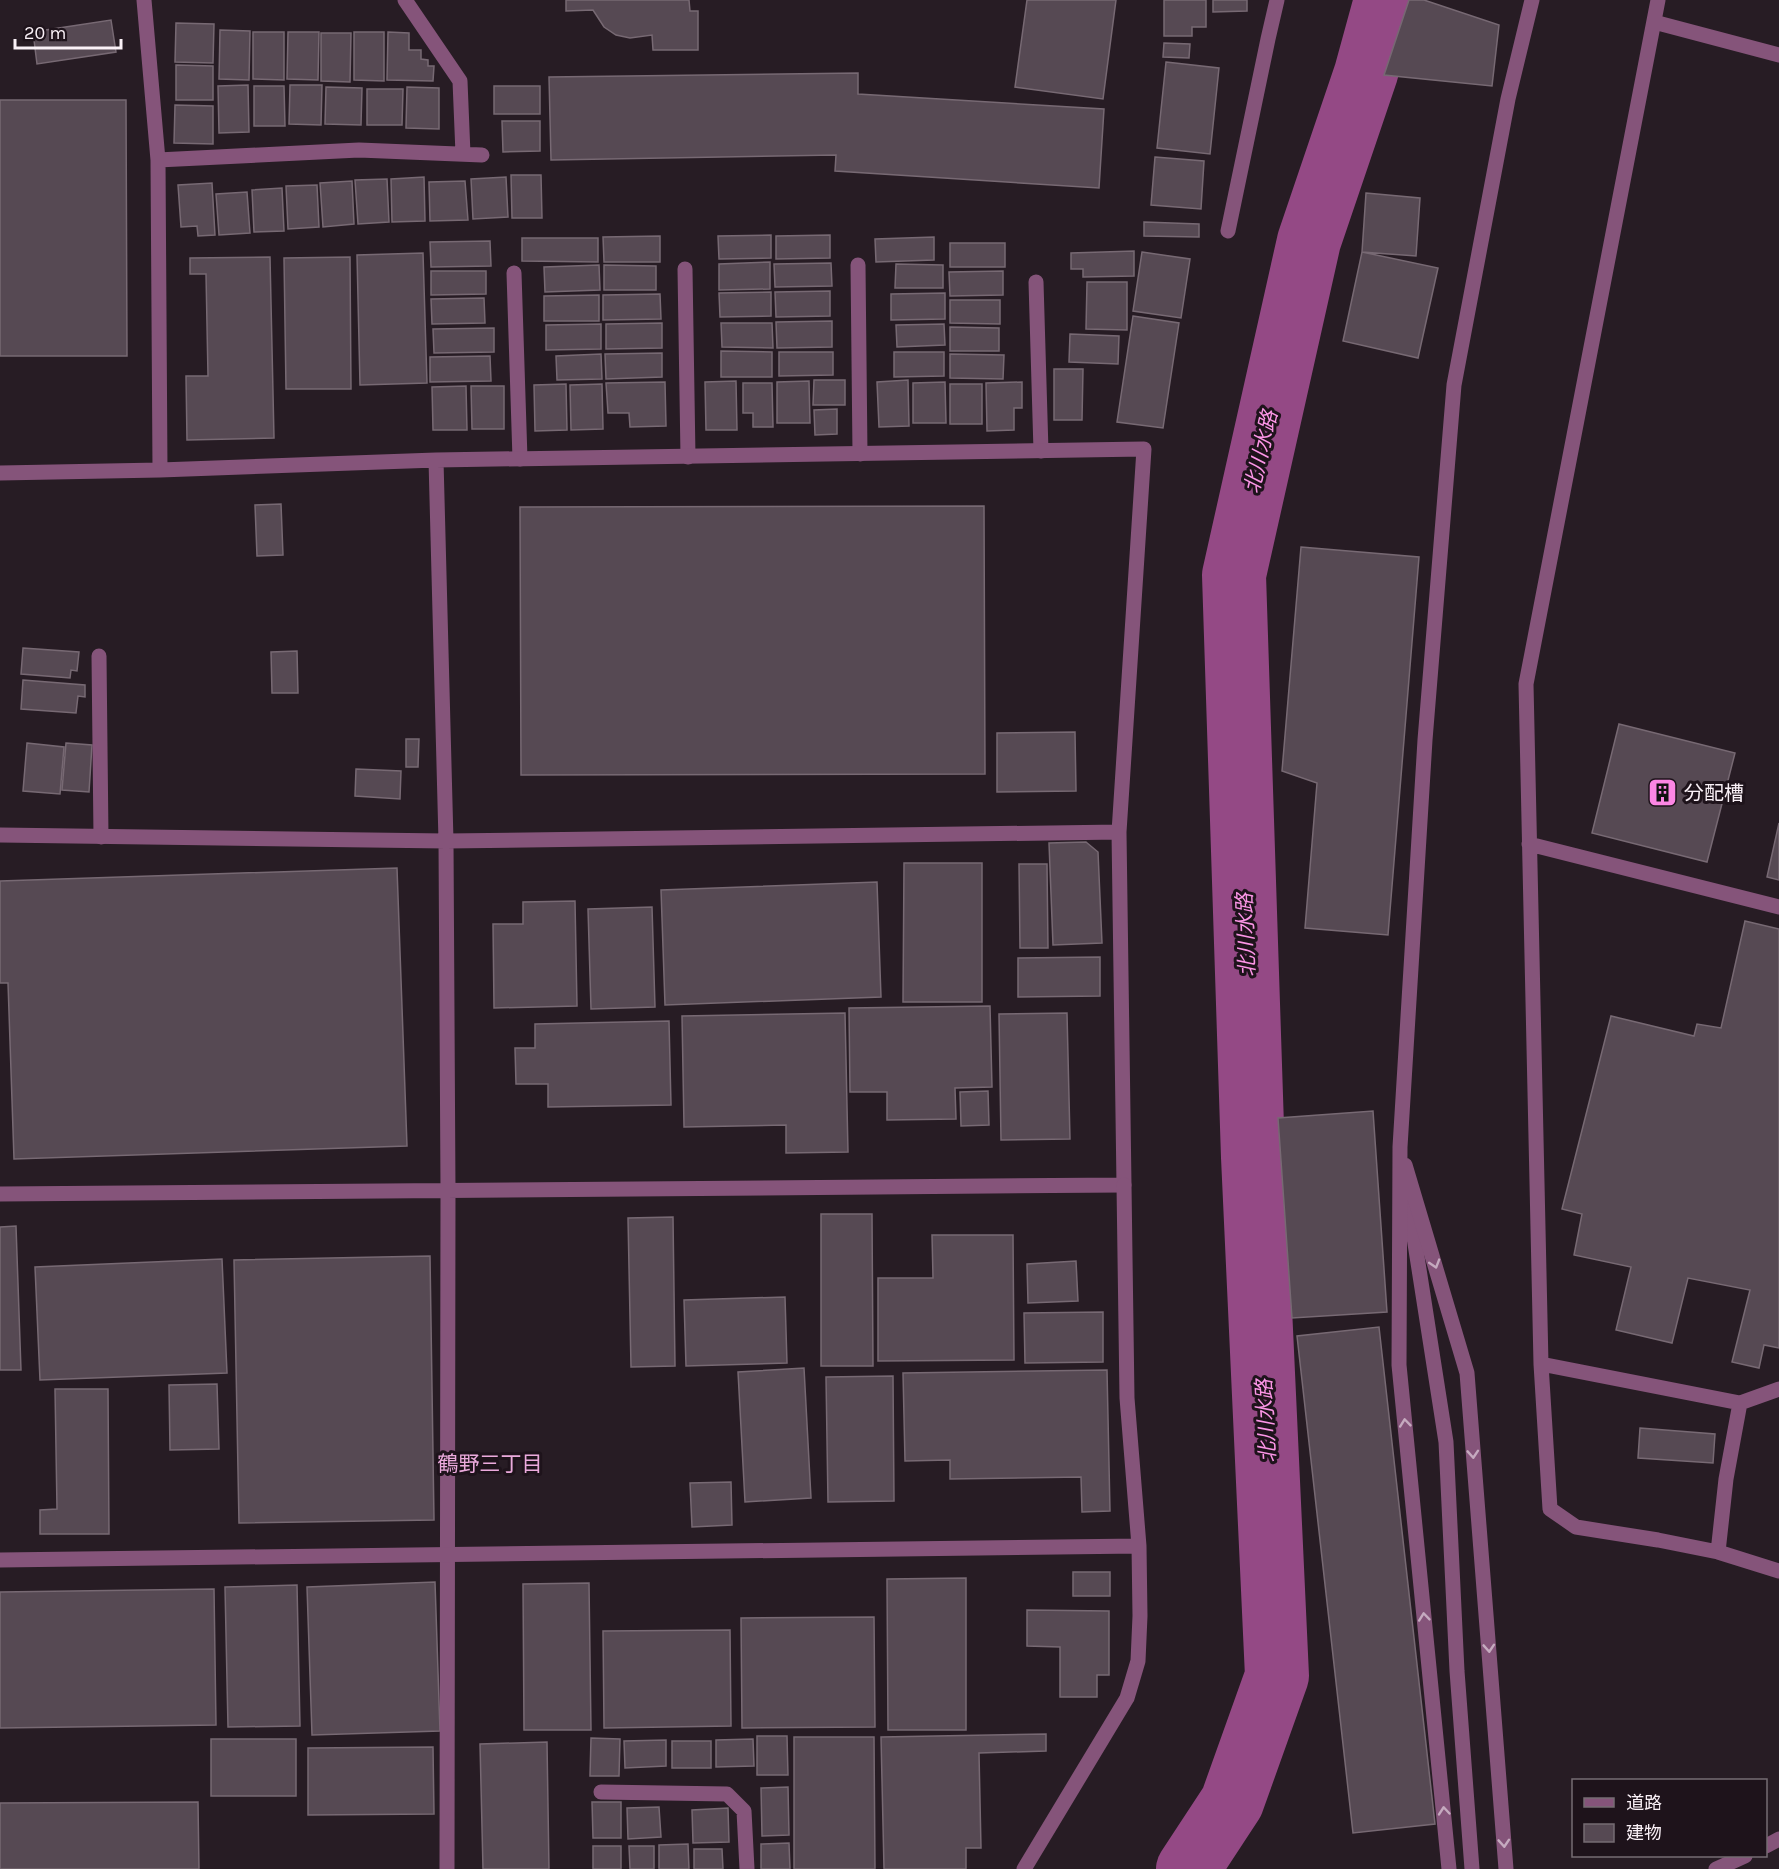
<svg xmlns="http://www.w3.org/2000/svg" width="1779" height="1869" viewBox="0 0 1779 1869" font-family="Karla,'Noto Sans JP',sans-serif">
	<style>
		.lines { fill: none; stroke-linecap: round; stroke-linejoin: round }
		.river { stroke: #944985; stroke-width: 64 }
		.building { fill: #564953; stroke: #776973; stroke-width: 1.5 }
		.service { stroke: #85547a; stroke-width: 15 }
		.minor { stroke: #85547a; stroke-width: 15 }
		.tertiary { stroke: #85547a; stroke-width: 15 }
		.oneway { stroke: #c5aabf }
		.labels { text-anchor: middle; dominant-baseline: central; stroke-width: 6; stroke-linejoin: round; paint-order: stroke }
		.poi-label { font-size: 20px; fill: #faf1f7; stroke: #1e131b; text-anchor: start }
		.water-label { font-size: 21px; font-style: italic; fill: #fb95e6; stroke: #1e131b }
		.neighbourhood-label { font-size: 21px; fill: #ebaadc; stroke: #1e131b }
	</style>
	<rect width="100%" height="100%" fill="#271c24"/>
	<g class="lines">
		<!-- river -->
		<path class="river" d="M1188,1869L1232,1802L1277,1676L1253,1157L1234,575L1309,241L1366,73L1386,0"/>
	</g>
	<!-- building -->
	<path class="building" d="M566,0H689L690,11H698V50H653L652,35L630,38L616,35L604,27L593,10L566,11Z
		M1027,0H1116L1103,99L1015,87Z
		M1164,0H1206V27H1192V36H1164Z
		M1213,0H1247V11L1213,12Z
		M1409,0H1424L1499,25L1492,86L1384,75Z
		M111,20L116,52L37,64L33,32Z
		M176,23L214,24L213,63L175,62Z
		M220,30L250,31L249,80L219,79Z
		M253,32H284V80L253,79Z
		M288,32H319L318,80L287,79Z
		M354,32H384V81L354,80Z
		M388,32L409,33V50H421V59L428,60V66H434L433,81L387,80Z
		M321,33H351L350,82L321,81Z
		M1164,43L1190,44L1189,58L1163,57Z
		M1166,62L1219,68L1210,154L1157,148Z
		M176,65L213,66V100H176Z
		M858,73V94L1104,109L1099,188L835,171L836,155L551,160L549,77Z
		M248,85L249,132L219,133L218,86Z
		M290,85H322L321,125L289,124Z
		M254,86H284L285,126H254Z
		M494,86H540V114H494Z
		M326,87L362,88L361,125L325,124Z
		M407,87L439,88V129L406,128Z
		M367,89H403L402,125H367Z
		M0,100H126L127,356H0Z
		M175,105L213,106V144L174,143Z
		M502,121H540V151L503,152Z
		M1155,157L1204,161L1201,209L1151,205Z
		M511,175H541L542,218H512Z
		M424,177L425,221L392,222L391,179Z
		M506,177L508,217L473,219L471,179Z
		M387,179L389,222L358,224L355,180Z
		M352,181L354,224L323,227L320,183Z
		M465,181L468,220L430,221L429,182Z
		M212,183L215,235L198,236L197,226L181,227L178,185Z
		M317,185L319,227L288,229L286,186Z
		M282,188L284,231L254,232L252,190Z
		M247,192L250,233L219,235L216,194Z
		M1366,193L1420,198L1416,256L1362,252Z
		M1144,222L1199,224V237L1144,236Z
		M771,235V258L719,259L718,236Z
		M830,235V258L776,259V236Z
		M660,236V262H604L603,237Z
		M934,237V260L876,262L875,239Z
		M522,238H598V262L522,261Z
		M490,241L491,266L431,267L430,242Z
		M950,243H1005V267H950Z
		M1134,251V276L1083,277V269H1071V253Z
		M1142,252L1190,259L1181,318L1133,311Z
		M1362,252L1438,268L1418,358L1343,341Z
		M423,253L427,383L360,385L357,255Z
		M270,257L274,438L187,440L186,376H208L206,274H190V258Z
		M350,257L351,389H286L284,258Z
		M770,262V289L719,290V264Z
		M831,263L832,286L775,287L774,264Z
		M896,264L943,265V288H895Z
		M599,265L600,290L545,292L544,267Z
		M604,265L656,266V290H604Z
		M431,271H486V294L431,295Z
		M1003,271V295L950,296L949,272Z
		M1087,282H1127V330L1086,329Z
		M830,291V316L776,317L775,292Z
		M771,292V316L720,317L719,293Z
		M945,293V319L891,320V294Z
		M660,294L661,319L603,320V295Z
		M599,295V321H544V296Z
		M484,298L485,323L432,324L431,299Z
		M950,300H1000V324L950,323Z
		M1133,316L1179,323L1163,428L1117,422Z
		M832,321V347L777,348L776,322Z
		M662,323V348L606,349V324Z
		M721,323H772L773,348L722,347Z
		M601,324V349L546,350V325Z
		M944,324L945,345L897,347L896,325Z
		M950,327L999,328V351H950Z
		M494,328V352L434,353L433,329Z
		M1070,334L1119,336L1118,364L1069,362Z
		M721,351L772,352V377H721Z
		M779,352H833V375L779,376Z
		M894,352H944V376L894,377Z
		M662,353V377L606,379L605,354Z
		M601,354L602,379L557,380L556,356Z
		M950,354L1004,355L1003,379L950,378Z
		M490,356L491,381L430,382V357Z
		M1054,369H1083L1082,420H1054Z
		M814,380H845V405H813Z
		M908,380L909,426L879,427L877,382Z
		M736,381L737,430H706L705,382Z
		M809,381L810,423H777V382Z
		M665,382L666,426L630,427L629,413H608L606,383Z
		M945,382L946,423H913V383Z
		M1022,382V408H1014V430L987,431L986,383Z
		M743,383H772L773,427H753V413H743Z
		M566,384L567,430L535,431L534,385Z
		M602,384L603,429L571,430L570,385Z
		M950,384H982V424H950Z
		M466,386L467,430H433L432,387Z
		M471,386H504V429H472Z
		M837,409V434L815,435L814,410Z
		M281,504L283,555L257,556L255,505Z
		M984,506L985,774L521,775L520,507Z
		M1301,547L1419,557L1388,935L1305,928L1317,783L1282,771Z
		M23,648L79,652L77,671L71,670L70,678L21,674Z
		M297,651L298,693H272L271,652Z
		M23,680L85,685V697L78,696L76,713L21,709Z
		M1619,724L1735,753L1707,862L1592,833Z
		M1075,732L1076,791L997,792V733Z
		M406,739H419L418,767H406Z
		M27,743L64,747L60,794L23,791Z
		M66,743L92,745L89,792L62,790Z
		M356,769L401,771L400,799L355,796Z
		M1779,823V880L1767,877Z
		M1086,842L1098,852L1102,943L1053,945L1049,843Z
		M904,863H982V1002H903Z
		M1019,864H1047L1048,948H1020Z
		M397,868L407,1146L14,1159L8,983H0V881Z
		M877,882L881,997L665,1005L661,890Z
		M575,901L577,1006L494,1008L493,924H523V902Z
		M652,907L655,1007L591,1009L588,909Z
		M1745,921L1779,929V1348L1764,1345L1759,1368L1732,1362L1750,1290L1688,1278L1672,1343L1616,1330L1631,1267L1574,1255L1582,1214L1562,1209L1611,1016L1694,1036L1697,1024L1721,1028Z
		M1100,957V996L1018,997V958Z
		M990,1006L992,1087L955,1088L956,1119L887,1120V1092H850L849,1008Z
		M845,1013L848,1152L786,1153V1125L684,1127L682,1016Z
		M1067,1013L1070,1139L1001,1140L999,1014Z
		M669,1021L671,1105L548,1107V1084H516L515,1048H535V1024Z
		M988,1091L989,1125L961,1126L960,1092Z
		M1373,1111L1387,1312L1292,1318L1278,1118Z
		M821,1214H872L873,1366H821Z
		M673,1217L675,1366L631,1367L628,1218Z
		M16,1226L21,1370H0V1227Z
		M932,1235H1013L1014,1360L878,1361V1278H933Z
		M430,1256L434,1520L239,1523L234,1260Z
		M222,1259L227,1373L40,1380L35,1267Z
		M1076,1261L1078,1301L1028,1303L1027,1264Z
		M785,1297L787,1363L686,1366L684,1300Z
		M1103,1312V1362L1025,1363L1024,1313Z
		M1379,1327L1435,1824L1353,1833L1297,1336Z
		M804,1368L811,1498L745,1502L738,1372Z
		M1107,1370L1110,1511L1082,1512L1081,1477L950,1479V1460L905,1461L903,1373Z
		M893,1376L894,1501L828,1502L826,1377Z
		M217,1384L219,1449L170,1450L169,1385Z
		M55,1389H108L109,1534H40V1510L57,1509Z
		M1640,1428L1715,1434L1713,1463L1638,1458Z
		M731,1482L732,1525L692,1527L690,1483Z
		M1073,1572H1110V1596H1073Z
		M966,1578V1730H888L887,1579Z
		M435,1582L440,1731L312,1735L307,1587Z
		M589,1583L591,1730H524L523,1584Z
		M297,1585L300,1726L228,1727L225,1587Z
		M214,1589L216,1725L0,1728V1592Z
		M1027,1610L1109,1611V1675H1097V1697H1060V1647L1027,1646Z
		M874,1617L875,1727L742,1728L741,1618Z
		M730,1630L731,1726L604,1728L603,1631Z
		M1046,1734V1751L979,1753L981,1848H966V1869H884L881,1737Z
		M757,1736H787L788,1775H757Z
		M794,1737H874L875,1869H794Z
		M591,1738L620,1739L619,1776H590Z
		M211,1739H296V1796H211Z
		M753,1739L754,1766L716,1767V1740Z
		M666,1740V1766L625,1768L624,1741Z
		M672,1741H711V1768H672Z
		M547,1742L549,1869H483L480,1744Z
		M433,1747L434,1814L308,1815V1748Z
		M788,1787L789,1835L762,1836L761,1788Z
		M198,1802L199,1869H0V1803Z
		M592,1802H621V1838H593Z
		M659,1807L661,1837L628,1839L627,1808Z
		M728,1808L729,1842L693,1843L692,1810Z
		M789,1843L790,1869H761V1844Z
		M688,1844L689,1869H659V1845Z
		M593,1846H621V1869H593Z
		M629,1846H654V1869H630Z
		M694,1849H722L723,1869H694Z"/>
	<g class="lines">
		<!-- service -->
		<path class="service" d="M1658,0L1526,684L1541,1364L1550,1509L1576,1527L1658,1540L1718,1552L1726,1479L1740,1403L1779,1389
			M1654,22L1779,55
			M858,265L860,454
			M685,269L688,457
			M514,273L520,459
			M1036,282L1041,451
			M99,656L101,837
			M1529,844L1779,907
			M1406,1186L1446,1442L1457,1671L1472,1869
			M1541,1364L1740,1403
			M1718,1552L1779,1571
			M601,1792L727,1794L744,1811L747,1869
			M1766,1846L1779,1839
			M1716,1869L1745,1856"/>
		<!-- minor -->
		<path class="minor" d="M144,0L158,160L160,470
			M405,0L460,81L463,154
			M158,160L359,150L482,155
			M1228,231L1268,39L1277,0
			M436,460L446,841L448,1190L447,1869
			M0,473L160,470L436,460L1144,449L1119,832L1124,1185L0,1194
			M0,835L446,841L1119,832"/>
		<!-- tertiary -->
		<path class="tertiary" d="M1405,1165L1467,1373L1506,1869
			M0,1560L1139,1546
			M1024,1869L1127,1698L1138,1661L1140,1616L1139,1546L1127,1398L1124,1185
			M1449,1869L1399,1365L1400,1147L1425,740L1454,385L1508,99L1532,0"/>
	</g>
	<!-- one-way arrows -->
	<defs><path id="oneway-chevron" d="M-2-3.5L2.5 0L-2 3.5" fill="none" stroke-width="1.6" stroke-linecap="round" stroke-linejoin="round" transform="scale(1.5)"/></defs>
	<g class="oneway">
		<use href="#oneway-chevron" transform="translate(1435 1264) rotate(73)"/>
		<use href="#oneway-chevron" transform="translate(1405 1423) rotate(-96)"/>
		<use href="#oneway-chevron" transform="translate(1473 1454) rotate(86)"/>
		<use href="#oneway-chevron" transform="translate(1424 1617) rotate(-96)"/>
		<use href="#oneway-chevron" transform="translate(1489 1648) rotate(86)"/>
		<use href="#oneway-chevron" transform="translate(1444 1811) rotate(-95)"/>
		<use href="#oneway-chevron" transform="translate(1504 1843) rotate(86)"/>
	</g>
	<!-- icons -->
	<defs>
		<symbol id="building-square" viewBox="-11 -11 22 22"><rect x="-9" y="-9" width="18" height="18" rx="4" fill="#fc86e4" stroke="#1e131b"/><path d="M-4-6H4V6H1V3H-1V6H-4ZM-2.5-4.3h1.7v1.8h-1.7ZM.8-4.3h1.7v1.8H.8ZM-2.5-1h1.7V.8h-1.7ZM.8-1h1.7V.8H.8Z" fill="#111"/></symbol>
	</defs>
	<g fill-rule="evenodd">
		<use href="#building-square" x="1646" y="776" width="33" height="33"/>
	</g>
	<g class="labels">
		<!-- poi labels -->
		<g class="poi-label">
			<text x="1684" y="793">分配槽</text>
		</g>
		<!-- water labels -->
		<g class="water-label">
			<text transform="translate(1261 452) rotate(-77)">北川水路</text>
			<text transform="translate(1246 935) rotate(-92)">北川水路</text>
			<text transform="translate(1266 1421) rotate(-93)">北川水路</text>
		</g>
		<!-- neighbourhood labels -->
		<g class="neighbourhood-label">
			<text x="490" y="1464">鶴野三丁目</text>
		</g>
	</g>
	<!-- legend -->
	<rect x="1572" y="1779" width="195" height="78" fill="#1e131b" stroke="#766c73" stroke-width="1.5"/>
	<rect x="1584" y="1798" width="30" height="9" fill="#85547a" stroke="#766c73" stroke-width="1.5"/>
	<text x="1626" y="1809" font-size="18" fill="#faf1f7">道路</text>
	<rect x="1584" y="1824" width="30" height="18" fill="#564953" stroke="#766c73" stroke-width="1.5"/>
	<text x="1626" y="1839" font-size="18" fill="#faf1f7">建物</text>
	<!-- scale -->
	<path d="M15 39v9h106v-9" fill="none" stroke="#faf1f7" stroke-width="3"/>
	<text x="24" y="39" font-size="18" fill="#faf1f7" stroke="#1e131b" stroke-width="4.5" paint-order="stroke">20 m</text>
</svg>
